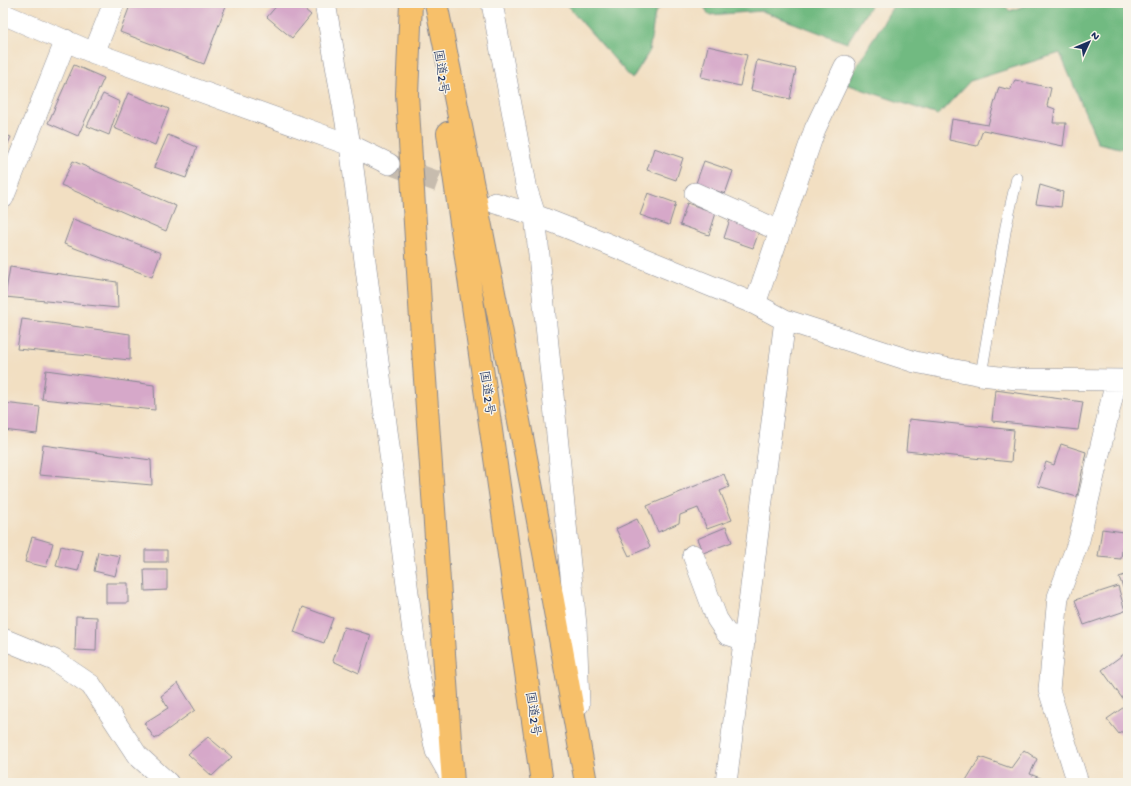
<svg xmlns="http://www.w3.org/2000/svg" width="1131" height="786" viewBox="0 0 1131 786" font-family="'Gochi Hand','Klee One',sans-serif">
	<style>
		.forest { fill: #71ba81; stroke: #467470 }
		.building { fill: #d6a8c9 }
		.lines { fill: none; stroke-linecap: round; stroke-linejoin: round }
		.minor-tunnel { stroke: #c7bcae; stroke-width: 21; stroke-dasharray: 21 10; stroke-linecap: butt }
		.service-casing { stroke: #868790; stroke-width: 12 }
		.minor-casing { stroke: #868790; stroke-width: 22 }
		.trunk-casing { stroke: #868790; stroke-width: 24 }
		.service { stroke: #fff; stroke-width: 11 }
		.minor { stroke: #fff; stroke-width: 21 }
		.trunk { stroke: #f7c06b; stroke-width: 22 }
		.labels { text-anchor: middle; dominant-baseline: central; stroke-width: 3; stroke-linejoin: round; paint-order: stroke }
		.street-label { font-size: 13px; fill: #1b2f5e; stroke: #f7f3e8 }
	</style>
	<rect width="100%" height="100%" fill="#f7f3e8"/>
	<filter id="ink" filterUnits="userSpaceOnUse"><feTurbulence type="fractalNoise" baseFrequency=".025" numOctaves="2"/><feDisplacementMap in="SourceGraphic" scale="8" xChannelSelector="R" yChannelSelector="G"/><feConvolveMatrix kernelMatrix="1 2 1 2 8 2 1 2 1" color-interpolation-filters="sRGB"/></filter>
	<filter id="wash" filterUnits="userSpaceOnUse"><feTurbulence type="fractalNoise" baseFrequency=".012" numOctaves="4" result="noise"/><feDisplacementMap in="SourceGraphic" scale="16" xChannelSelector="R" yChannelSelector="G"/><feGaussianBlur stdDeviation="0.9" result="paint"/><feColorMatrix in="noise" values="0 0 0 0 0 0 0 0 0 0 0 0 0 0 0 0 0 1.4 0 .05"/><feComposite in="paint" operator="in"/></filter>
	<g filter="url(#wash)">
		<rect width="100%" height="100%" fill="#f2dfc2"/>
		<!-- forest -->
		<path class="forest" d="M565,3H664L655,13L649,52L632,79Z
			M702,3H872L847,43L762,11L709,15Z
			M895,3H1002L1010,11L1032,3H1128V150L1098,143L1060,53L970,81L938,115L846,84Z"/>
		<g id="blocks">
			<!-- building -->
			<path class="building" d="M131,3H227L204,64L120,32Z
				M279,3H297L311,15L292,38L267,17Z
				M708,46L747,55L740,86L701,77Z
				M757,60L796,69L790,99L751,90Z
				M74,65L104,78L78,136L48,123Z
				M1015,80L1051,88L1047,106L1055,109L1053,123H1066L1063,146L983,130L977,146L949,140L952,119L988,125L999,87L1010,90Z
				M128,93L169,109L155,145L114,128Z
				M103,94L120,102L109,135L87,126Z
				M3,134L11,137L3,155Z
				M168,135L197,147L186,178L154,167Z
				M654,148L683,158L676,180L647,170Z
				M73,161L176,206L166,231L61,185Z
				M704,161L733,171L725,194L696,183Z
				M1040,185L1063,192L1061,207L1036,204Z
				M648,193L676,203L669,225L640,215Z
				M687,203L716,213L709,235L680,225Z
				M731,216L761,226L753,248L724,238Z
				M73,219L161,253L152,277L64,244Z
				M10,267L117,282L118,308L5,297Z
				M22,319L130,334V360L17,349Z
				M46,370L154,385L155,410L42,399Z
				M995,390L1083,402L1078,430L992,421Z
				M3,403L40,407L37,434L3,430Z
				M909,419L1014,430L1011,462L906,451Z
				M1061,444L1086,452L1077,497L1038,486L1046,462L1054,465Z
				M43,445L151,460L152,485L39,475Z
				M724,474L729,487L720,491L732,520L707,529L698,508L680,515L679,523L658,532L647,506Z
				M637,519L650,547L629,556L616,529Z
				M726,527L732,542L703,553L697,539Z
				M1102,529L1124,532L1121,559L1098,557Z
				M32,537L53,543L46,567L25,562Z
				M61,546L83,551L78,571L56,566Z
				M145,550H167V562H145Z
				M98,552L120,556L115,576L94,571Z
				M144,570H167V590L145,591Z
				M1128,574V600L1119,577Z
				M106,583H128V603H106Z
				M1118,586L1125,611L1084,625L1075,600Z
				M303,607L333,618L324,643L294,632Z
				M76,616L97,617L96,651L75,650Z
				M344,627L371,635L359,673L333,661Z
				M1128,651V727L1119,734L1107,719L1127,705L1102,670Z
				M178,683L195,710L155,739L144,723L168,708L161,696Z
				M208,737L232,757L212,776L188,754Z
				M1024,750L1037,759L1030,774L1048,781L1047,783L965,782L980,757L1011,768Z"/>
		</g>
	</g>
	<g filter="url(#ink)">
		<use href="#blocks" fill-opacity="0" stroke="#868790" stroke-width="1"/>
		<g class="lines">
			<!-- minor-tunnel -->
			<path class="minor-tunnel" d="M389,164L472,194"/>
			<defs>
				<path id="service" d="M981,375L1006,226L1017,178"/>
				<path id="minor" d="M325,3L350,145L418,670L436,751L453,781
					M492,3L527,190L535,215L576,625L579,704
					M3,14L94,53L350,145L389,164
					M94,53L114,3
					M695,193L780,231
					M3,198L66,40
					M495,203L535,215L603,242L755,304L785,320L915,362L981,375L1017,379L1128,380
					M755,304L815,129L845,66
					M693,555L717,619L727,634L745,640
					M3,639L54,660L91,685L137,755L168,783
					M726,783L785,320
					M1078,783L1049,690L1058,597L1079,540L1116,381"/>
				<path id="trunk" d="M411,3L407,94L422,336L453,783
					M436,3C489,263 540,522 586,783
					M448,133L542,783"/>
			</defs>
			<!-- service casing -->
			<use href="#service" class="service-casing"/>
			<!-- minor casing -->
			<use href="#minor" class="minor-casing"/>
			<!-- trunk casing -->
			<use href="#trunk" class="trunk-casing"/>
			<!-- service -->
			<use href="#service" class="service"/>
			<!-- minor -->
			<use href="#minor" class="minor"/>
			<!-- trunk -->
			<use href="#trunk" class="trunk"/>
		</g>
	</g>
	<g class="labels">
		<!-- street labels -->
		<g class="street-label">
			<text transform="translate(440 72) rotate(82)">国道2号</text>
			<text transform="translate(486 393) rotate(82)">国道2号</text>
			<text transform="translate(532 714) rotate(82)">国道2号</text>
		</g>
	</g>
	<!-- margin -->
	<rect width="1131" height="786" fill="none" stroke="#f7f3e8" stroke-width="16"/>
	<!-- north arrow -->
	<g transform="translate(1089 42) rotate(46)" stroke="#f7f3e8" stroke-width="3" paint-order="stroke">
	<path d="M0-3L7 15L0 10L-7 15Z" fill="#1b2f5e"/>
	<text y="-6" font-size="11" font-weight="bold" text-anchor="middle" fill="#1b2f5e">N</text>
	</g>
</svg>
